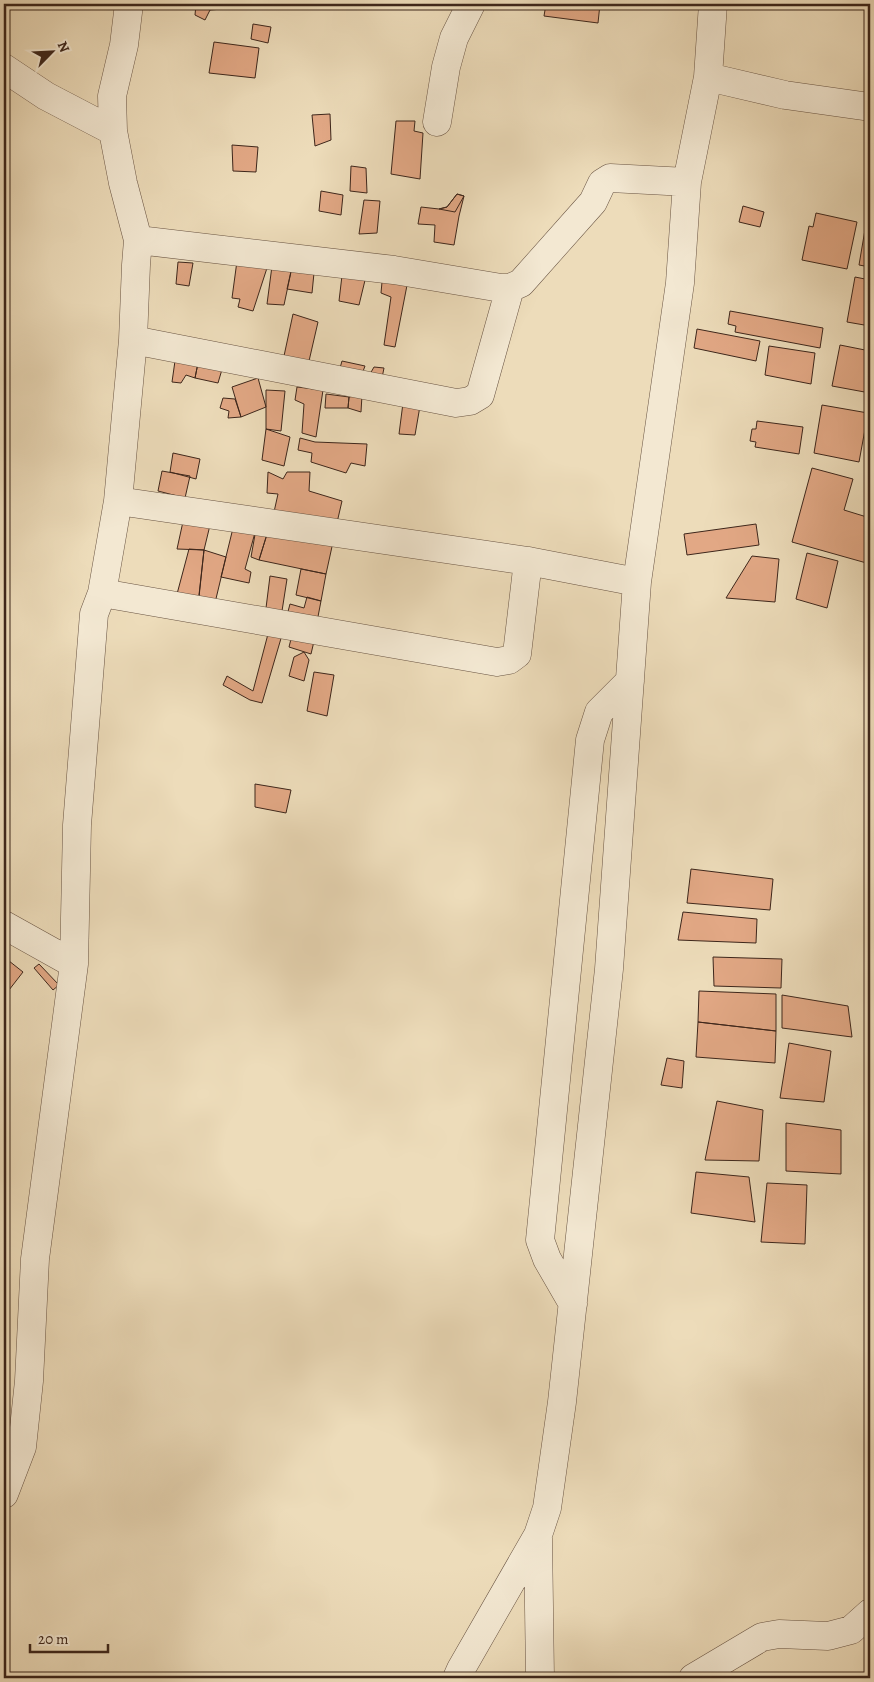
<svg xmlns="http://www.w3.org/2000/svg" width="874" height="1682" viewBox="0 0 874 1682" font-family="Alegreya,serif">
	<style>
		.building { fill: #e2a885; stroke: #3d261b }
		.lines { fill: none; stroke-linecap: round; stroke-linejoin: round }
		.minor-casing { stroke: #695443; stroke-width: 29 }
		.minor { stroke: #f3e8d2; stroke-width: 28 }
	</style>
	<rect width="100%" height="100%" fill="#eddcba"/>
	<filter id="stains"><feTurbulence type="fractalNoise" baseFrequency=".004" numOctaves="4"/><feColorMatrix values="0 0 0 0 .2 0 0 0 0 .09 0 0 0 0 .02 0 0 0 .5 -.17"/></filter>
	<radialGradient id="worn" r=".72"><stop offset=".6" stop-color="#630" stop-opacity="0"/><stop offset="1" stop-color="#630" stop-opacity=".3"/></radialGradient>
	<!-- building -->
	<path class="building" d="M196,4H225L223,9L210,10L205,20L195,15Z
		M546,4H600L598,23L544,16Z
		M858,4H870V8L858,5Z
		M253,24L271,27L268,43L251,39Z
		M214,42L259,48L255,78L209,73Z
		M330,114L331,140L315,146L312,115Z
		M396,121H415L414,131L423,133L420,179L391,174Z
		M232,145L258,147L256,172L233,171Z
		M351,166L366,168L367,193L350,191Z
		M321,191L343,195L341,215L319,211Z
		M457,194L464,196L455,212L439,209L447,207Z
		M457,194L464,196L459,216L454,245L434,242L435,225L418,224L421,207L439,209L447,207Z
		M364,200L380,201L377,233L359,234Z
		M743,206L764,212L760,227L739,222Z
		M868,212L870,213V267L859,265Z
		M816,213L857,222L847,269L802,260L809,226L813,227Z
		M237,261L267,268L253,311L238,307L240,299L232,298Z
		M178,262L193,263L189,286L176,284Z
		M272,266L292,267L284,305L267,304Z
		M292,267L314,273L312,293L287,289Z
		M343,267L367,272L359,305L339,301Z
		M383,271L409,275L395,347L384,345L391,297L381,293Z
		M855,277L870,280V326L847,322Z
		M730,311L823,328L820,348L735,332L736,326L728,324Z
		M293,314L318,322L309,361L284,356Z
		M697,329L760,341L756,361L694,348Z
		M840,345L870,351V393L832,386Z
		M769,346L815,353L811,384L765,375Z
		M175,361L198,363L195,378L186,375L181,383L172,382Z
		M342,361L365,366L359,382L338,375Z
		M198,363L223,366L218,383L195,378Z
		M374,367L384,368L380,388L366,381Z
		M258,378L266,407L241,417L232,387Z
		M297,387L323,390L316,437L302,433L304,404L295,400Z
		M266,390L285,391L281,431L266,429Z
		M326,394L349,397L348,408H325Z
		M362,395L361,412L348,408L349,397Z
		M223,398L235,399L241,417L228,418L229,411L220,408Z
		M403,403L420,406L415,435L399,434Z
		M822,405L868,413L859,462L814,453Z
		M757,421L803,427L799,454L755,447L756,442L750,441L752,429H756Z
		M266,429L290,437L284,466L262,460Z
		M300,438L315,442L367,444L365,466L351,463L346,473L311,462L312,453L298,450Z
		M173,453L200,459L196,479L170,472Z
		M812,468L853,479L844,510L870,518V564L792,542Z
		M162,471L190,476L185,498L158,491Z
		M268,472L283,479L287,472H310L309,491L342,501L336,527L274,512L278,494L267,493Z
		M184,517L211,521L204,550L177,549Z
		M234,524L256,529L245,569L251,572L249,583L221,577Z
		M756,524L759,545L687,555L684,534Z
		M256,529L268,531L259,560L251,557Z
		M268,531L333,542L326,574L259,560Z
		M189,549L204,550L199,597L177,594Z
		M204,550L226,557L214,607L198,604Z
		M807,553L838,561L827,608L796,599Z
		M752,556L779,559L775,602L726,598Z
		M301,569L326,574L321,601L296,595Z
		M270,576L287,579L282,611L266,608Z
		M307,597L321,601L316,627L285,623L290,604L304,608Z
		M293,631L315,637L311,654L289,647Z
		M268,634L282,635L262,703L250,700L223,685L227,676L253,691Z
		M304,652L309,660L304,681L289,676L294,657Z
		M314,672L334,675L327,716L307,711Z
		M255,784L291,790L286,813L255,807Z
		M691,869L773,879L770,910L687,903Z
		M683,912L757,919L756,943L678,940Z
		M4,957L23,972L9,990L4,986Z
		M713,957L782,959L781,988L714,986Z
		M39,964L59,985L53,990L34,968Z
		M699,991L776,994V1031L698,1022Z
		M782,995L848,1006L852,1037L782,1028Z
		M698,1022L776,1031L775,1063L696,1057Z
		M789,1043L831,1051L824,1102L780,1098Z
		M667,1058L684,1061L682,1088L661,1085Z
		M717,1101L763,1110L759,1161L705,1160Z
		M786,1123L841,1130V1174L786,1171Z
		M696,1172L749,1177L755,1222L691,1213Z
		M767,1183L807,1185L805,1244L761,1242Z"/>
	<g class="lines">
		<defs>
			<path id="minor" d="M4,68L46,96L113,131
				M708,77L785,95L870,107
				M437,122L446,67L454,38L471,4
				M138,240L394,270L501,288H510L521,283L593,202L602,183L610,178L687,182
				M133,340L456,403L470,401L480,395L510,288
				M118,501L528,561L637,582
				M102,593L497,662L509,660L517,654L528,561
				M4,925L74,964
				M573,1304L547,1259L540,1240L590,740L599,712L630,681
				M4,1494L22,1447L29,1381L35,1259L74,964L77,825L94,614L102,593L118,501L133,340L136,265L138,240L123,183L113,131L112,96L124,45L129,4
				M538,1536L540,1678
				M457,1678L461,1669L538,1535L547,1508L562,1402L609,969L637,582L680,283L687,182L708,77L713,4
				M693,1678L762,1637L779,1634L828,1636L851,1630L870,1613"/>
		</defs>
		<!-- minor casing -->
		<use href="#minor" class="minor-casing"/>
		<!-- minor -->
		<use href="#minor" class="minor"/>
	</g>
	<!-- margin -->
	<rect width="874" height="1682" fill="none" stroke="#eddcba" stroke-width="20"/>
	<rect x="5" y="5" width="864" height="1672" fill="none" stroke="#3d261b" stroke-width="2.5"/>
	<rect x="10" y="10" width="854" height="1662" fill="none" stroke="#3d261b"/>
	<!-- north arrow -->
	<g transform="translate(52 52) rotate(66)" stroke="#f3e8d2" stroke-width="4" paint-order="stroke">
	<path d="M0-4L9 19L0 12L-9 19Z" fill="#3d261b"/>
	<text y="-8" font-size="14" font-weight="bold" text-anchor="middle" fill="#3d261b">N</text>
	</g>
	<!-- scale -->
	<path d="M30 1644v8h78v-8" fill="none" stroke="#3d261b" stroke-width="2.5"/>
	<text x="38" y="1644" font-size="15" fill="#3d261b" stroke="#f3e8d2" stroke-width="4" paint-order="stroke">20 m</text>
	<rect width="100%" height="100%" filter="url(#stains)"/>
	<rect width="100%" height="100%" fill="url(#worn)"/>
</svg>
